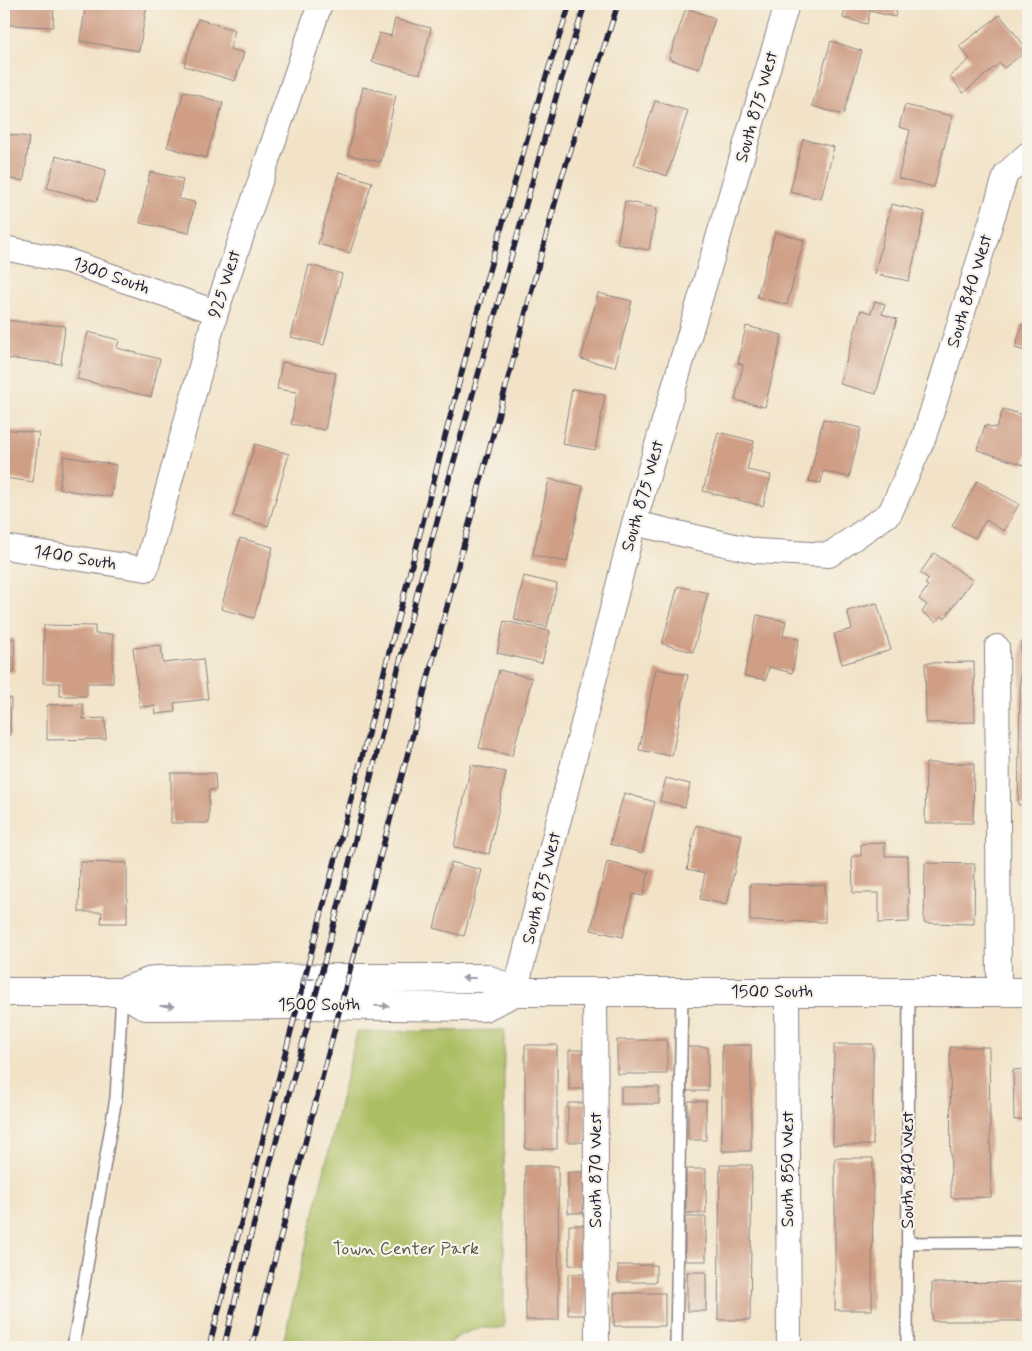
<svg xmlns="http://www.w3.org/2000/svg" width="1032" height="1351" viewBox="0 0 1032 1351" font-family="Mynerve,sans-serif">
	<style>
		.green { fill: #acbe62; stroke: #67704e }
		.building { fill: #cf9e85 }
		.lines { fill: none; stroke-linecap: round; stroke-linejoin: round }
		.lane-casing { stroke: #8a8282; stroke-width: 14 }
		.street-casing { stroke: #8a8282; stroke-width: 26 }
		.secondary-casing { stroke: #8a8282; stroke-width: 30 }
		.lane { stroke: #fff; stroke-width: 11 }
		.street { stroke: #fff; stroke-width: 24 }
		.secondary { stroke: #fff; stroke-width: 28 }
		.rail-casing { stroke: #22223b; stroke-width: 5.5 }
		.rail { stroke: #f7f3e8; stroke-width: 4; stroke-dasharray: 11; stroke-linecap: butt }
		.oneway { fill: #9c9ca7 }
		.labels { text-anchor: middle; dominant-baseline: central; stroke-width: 4.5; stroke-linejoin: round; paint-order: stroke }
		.street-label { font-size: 18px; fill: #22223b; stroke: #f7f3e8 }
		.park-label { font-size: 18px; fill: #525949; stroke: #f7f3e8 }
	</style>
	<rect width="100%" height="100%" fill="#f7f3e8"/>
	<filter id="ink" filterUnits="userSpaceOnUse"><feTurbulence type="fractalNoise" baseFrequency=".02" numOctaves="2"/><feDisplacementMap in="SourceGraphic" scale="10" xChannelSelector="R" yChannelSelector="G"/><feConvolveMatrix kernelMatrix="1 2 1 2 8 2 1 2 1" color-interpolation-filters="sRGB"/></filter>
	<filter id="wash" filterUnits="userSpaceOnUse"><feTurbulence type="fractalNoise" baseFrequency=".0096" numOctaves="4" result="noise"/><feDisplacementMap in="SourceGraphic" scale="20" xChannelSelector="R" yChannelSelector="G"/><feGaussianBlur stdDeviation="1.12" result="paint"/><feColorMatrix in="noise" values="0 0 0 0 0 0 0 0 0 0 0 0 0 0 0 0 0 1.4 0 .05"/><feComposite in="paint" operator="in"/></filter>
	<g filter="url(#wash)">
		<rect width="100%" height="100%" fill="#f2e3c8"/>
		<!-- green -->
		<path class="green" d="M504,1030V1328H480L460,1335L446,1347H282L357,1032Z"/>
		<g id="blocks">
			<!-- building -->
			<path class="building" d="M10,4H54L53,27L9,25Z
				M86,4H147L139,51L80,41Z
				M846,4H898L895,17L870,11L867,24L843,18Z
				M686,8L715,18L699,69L669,59Z
				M1000,15L1028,50L1004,68L1000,63L963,93L950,76L970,59L959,46Z
				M198,19L235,30L230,49L244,53L235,81L184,66Z
				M395,19L431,28L420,74L372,62L379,33L391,36Z
				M831,41L862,51L843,115L812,106Z
				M363,87L396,95L381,162L348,155Z
				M184,91L223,103L206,158L167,147Z
				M655,101L688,111L667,176L634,165Z
				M905,105L952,116L934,187L898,178L910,130L899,127Z
				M4,134L29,137L24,181L4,178Z
				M803,139L834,147L821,199L790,192Z
				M56,156L106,170L97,201L47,188Z
				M150,172L183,179L179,199L195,202L189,233L140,223Z
				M339,172L372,182L350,253L318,244Z
				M625,201L657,208L649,250L617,244Z
				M891,204L925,212L909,281L875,274Z
				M775,232L804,240L787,305L757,297Z
				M309,265L342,274L324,345L291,337Z
				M598,293L632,301L615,367L581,359Z
				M875,301L885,304L882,314L897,319L876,394L840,384L861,310L871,313Z
				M4,320L65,326L61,364L4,358Z
				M1022,324L1028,326V352L1015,348Z
				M746,326L782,335L765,407L735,400L743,365L738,363Z
				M88,332L119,340L117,348L160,359L151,397L77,379Z
				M282,362L336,373L325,430L291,424L297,392L277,389Z
				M572,389L605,395L595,450L562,444Z
				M1003,409L1028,416V450L1024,465L977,450L985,425L995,428L996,426L997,427Z
				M823,419L861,428L849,477L823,471L821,483L809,481Z
				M4,429L39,433L33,482L5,478L6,467L4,466Z
				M718,432L754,441L747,470L771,475L763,506L703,491Z
				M255,444L289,454L268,526L233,516Z
				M64,456L116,465L111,497L59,489Z
				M549,479L583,486L567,562L533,555Z
				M977,481L1019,504L1004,531L986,520L975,538L952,526Z
				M240,538L273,547L254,618L221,609Z
				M934,553L972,580L945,618L941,616L936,622L922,612L927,605L919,599L928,586L925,584L929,579L920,573Z
				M524,576L557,584L547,627L514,620Z
				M678,586L708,593L693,652L662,644Z
				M877,603L891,650L842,664L834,634L852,629L847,611Z
				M757,615L786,621L783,636L799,639L792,673L769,667L766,680L744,676Z
				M504,621L550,631L542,663L497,653Z
				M44,625L95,626V634H113V683H87V696H60V683H43Z
				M14,638L15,672L4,673V639Z
				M1021,642L1028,643V805H1018Z
				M161,645L163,663L203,659L208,699L174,703L175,712L156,714L155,706L140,707L133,648Z
				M974,662L975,722L926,723L925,663Z
				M656,669L688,675L672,756L639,750Z
				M499,670L532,678L512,756L479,748Z
				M4,698H11L10,735H4Z
				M83,704V719L105,718L106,739L47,740V705Z
				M926,763H974L973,823H925Z
				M471,765L506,772L489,854L454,847Z
				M171,773H215L216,790H209V823H171Z
				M666,778L690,784L685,807L660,801Z
				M624,793L655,802L642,853L610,844Z
				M696,825L742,835L727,905L700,899L705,873L687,869Z
				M885,843V856H908L909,922L879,923V893H853L852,856H861V844Z
				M80,862L127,863V923H101L102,912H79Z
				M451,862L482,870L464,936L434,928Z
				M607,862L649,872L643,896L633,894L623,937L591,930Z
				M925,863L975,864L974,924L924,923Z
				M750,884L825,885V922L750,921Z
				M617,1040H667V1074H617Z
				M834,1044H873V1145H833Z
				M525,1045H557V1149H525Z
				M722,1045H751V1151H722Z
				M687,1047H708V1091H687Z
				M950,1047H989L991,1197L951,1198Z
				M569,1050H586V1089H569Z
				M1028,1069V1119L1014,1120L1013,1070Z
				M621,1087H659V1104H621Z
				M688,1101H706V1140H688Z
				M568,1103H586V1142H568Z
				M835,1158H873L872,1310H835Z
				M720,1165H752L750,1320H718Z
				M525,1166H558L559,1320H526Z
				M686,1169H706V1213H686Z
				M568,1172H586V1213H568Z
				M685,1217H706V1261H685Z
				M569,1225H585L586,1265H569Z
				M618,1265H656V1282H618Z
				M687,1272H706V1311H687Z
				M568,1274H586V1315H568Z
				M1028,1282V1321H932V1283Z
				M614,1293H665V1326H614Z"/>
		</g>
	</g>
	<g filter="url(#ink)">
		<use href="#blocks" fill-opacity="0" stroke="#8a8282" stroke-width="1"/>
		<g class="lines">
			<defs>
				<path id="lane" d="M908,1243L1028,1242
					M73,1347L116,1098L122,994
					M676,1347L682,992
					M907,1347L909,992"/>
				<path id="street" d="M4,248L68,261L216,312
					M634,523L756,551L829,555L890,513L924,437L1006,174L1028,154
					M4,547L146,569L216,312L320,4
					M997,647L999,992
					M787,991L789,1347
					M515,992L634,523L787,4
					M595,992L597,1347"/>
				<path id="secondary" d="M4,992H122L154,980L348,978H485L515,992H1028
					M122,992L146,1006L297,1005L484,1007L515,992"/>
			</defs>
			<!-- lane casing -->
			<use href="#lane" class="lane-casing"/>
			<!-- street casing -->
			<use href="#street" class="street-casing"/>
			<!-- secondary casing -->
			<use href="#secondary" class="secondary-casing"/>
			<!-- lane -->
			<use href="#lane" class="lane"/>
			<!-- street -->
			<use href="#street" class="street"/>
			<!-- secondary -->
			<use href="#secondary" class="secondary"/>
			<defs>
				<path id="rail" d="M209,1347L481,298L540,95L570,4
					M224,1347L249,1242L320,979L420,582L558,90L585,4
					M252,1347L352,962L562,177L618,4"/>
			</defs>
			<!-- rail casing -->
			<use href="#rail" class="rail-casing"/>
			<!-- rail -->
			<use href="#rail" class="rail"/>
		</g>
		<!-- one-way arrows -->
		<defs><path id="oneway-solid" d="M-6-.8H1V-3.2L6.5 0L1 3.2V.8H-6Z" transform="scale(1.25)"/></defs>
		<g class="oneway">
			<use href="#oneway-solid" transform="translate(469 978) rotate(-180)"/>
			<use href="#oneway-solid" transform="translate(307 979) rotate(180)"/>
			<use href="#oneway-solid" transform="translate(167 1006)"/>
			<use href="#oneway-solid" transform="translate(382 1006) rotate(1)"/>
		</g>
	</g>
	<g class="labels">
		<!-- street labels -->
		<g class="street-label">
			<text transform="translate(757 107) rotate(-74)">South 875 West</text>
			<text transform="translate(111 276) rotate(19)">1300 South</text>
			<text transform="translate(225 284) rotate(-72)">925 West</text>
			<text transform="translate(970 291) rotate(-73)">South 840 West</text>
			<text transform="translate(643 496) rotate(-74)">South 875 West</text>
			<text transform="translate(75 558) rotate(9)">1400 South</text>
			<text transform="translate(542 888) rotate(-76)">South 875 West</text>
			<text x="772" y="992">1500 South</text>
			<text x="319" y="1005">1500 South</text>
			<text transform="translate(788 1169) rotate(-90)">South 850 West</text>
			<text transform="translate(596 1170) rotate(-90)">South 870 West</text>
			<text transform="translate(908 1170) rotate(-90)">South 840 West</text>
		</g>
		<!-- park labels -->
		<g class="park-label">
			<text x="406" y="1249">Town Center Park</text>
		</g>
	</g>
	<!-- margin -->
	<rect width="1032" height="1351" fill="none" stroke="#f7f3e8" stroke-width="20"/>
</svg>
